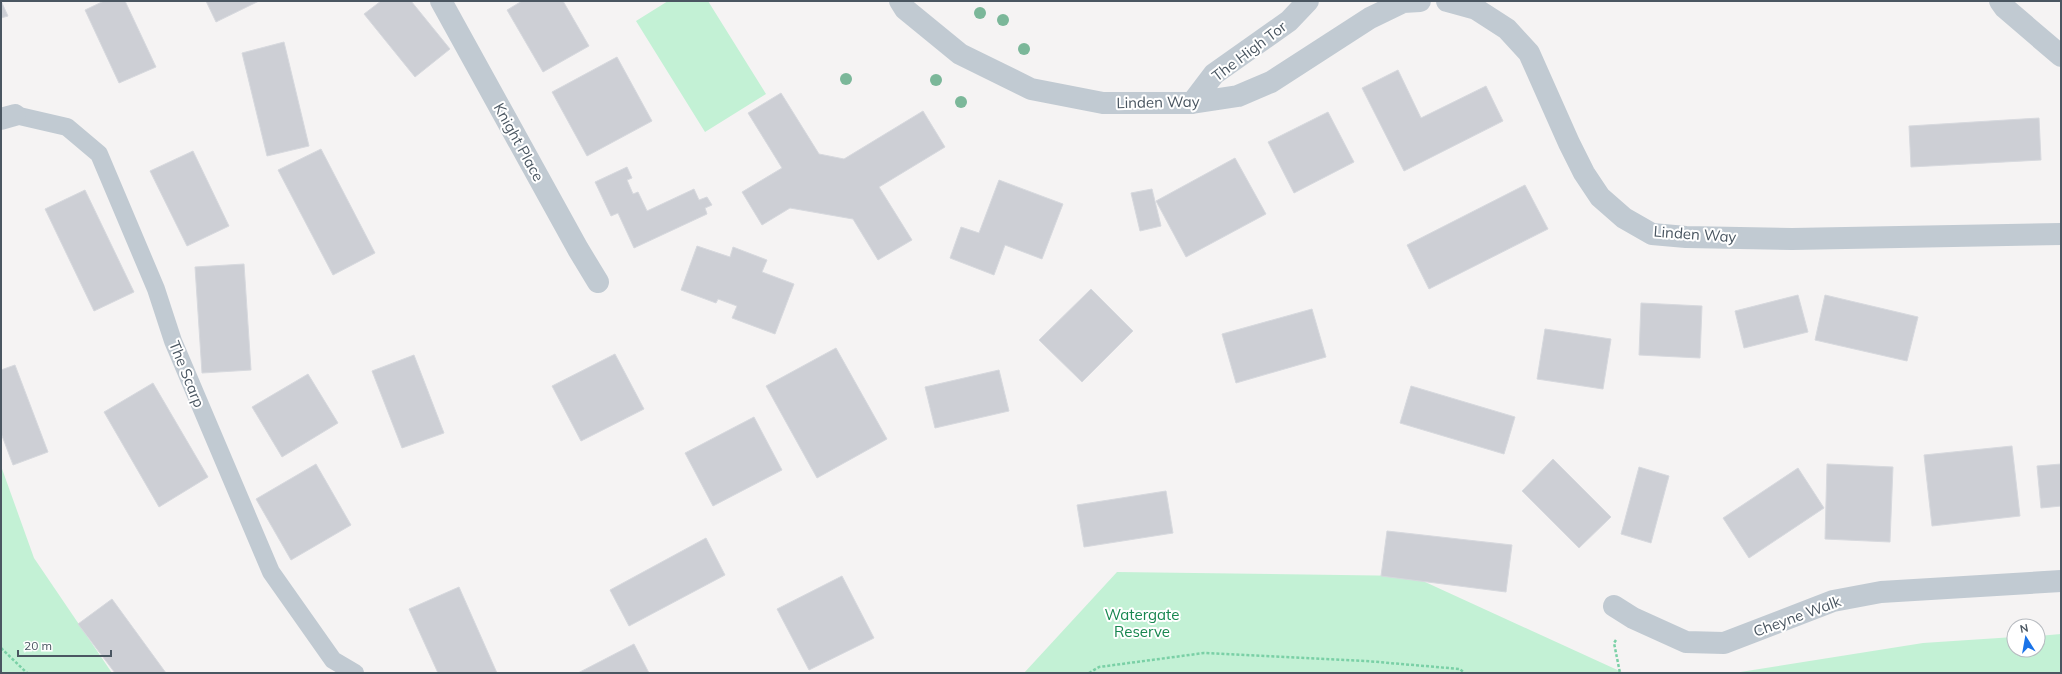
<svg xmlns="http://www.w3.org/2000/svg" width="2062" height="674" viewBox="0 0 2062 674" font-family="Mulish,sans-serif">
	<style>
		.green { fill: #c3f1d5 }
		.building { fill: #cdcfd5; stroke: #d7d9de }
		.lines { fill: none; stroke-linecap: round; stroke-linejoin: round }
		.path { stroke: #7ad0a6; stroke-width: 2.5; stroke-dasharray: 3 2; stroke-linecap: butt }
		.service { stroke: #c1cad2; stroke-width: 18 }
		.minor { stroke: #c1cad2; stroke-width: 22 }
		.tree { fill: #7bb799 }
		.labels { text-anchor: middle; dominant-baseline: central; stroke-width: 4; stroke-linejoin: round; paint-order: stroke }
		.street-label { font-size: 15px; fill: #4a5661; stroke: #fff }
		.park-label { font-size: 15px; fill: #17864f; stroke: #fff }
	</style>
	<rect width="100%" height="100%" fill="#f5f3f3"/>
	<!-- green -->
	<path class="green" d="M668,1H708L766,94L705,132L636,21Z
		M1,466L34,558L112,673H1Z
		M1117,572L1412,576L1624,673H1024Z
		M2061,634V673H1734L1923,643L2014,637V650H2038V636Z"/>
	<!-- building -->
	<path class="building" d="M1,1L8,16L1,18Z
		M104,1H125L156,67L119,83L85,10Z
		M206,1H259L216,22Z
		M381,1H411L450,49L415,77L364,14Z
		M522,1H563L589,46L543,72L507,10Z
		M284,42L309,146L267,156L242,53Z
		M617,57L652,121L587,156L552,92Z
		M1398,70L1421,118L1486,86L1503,121L1404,171L1362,88Z
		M781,93L819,154L844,159L923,111L945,147L879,187L912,240L878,260L853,219L790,208L762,225L742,192L782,168L748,113Z
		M1328,112L1354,162L1294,193L1268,142Z
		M2039,118L2041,160L1911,167L1909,126Z
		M321,149L375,253L333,275L278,170Z
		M193,151L229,226L187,246L150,171Z
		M1235,158L1266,214L1186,257L1156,201Z
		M627,167L632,178L627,180L633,194L638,192L647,211L694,189L699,200L707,197L712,205L705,208L707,214L634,248L618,213L611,216L595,182Z
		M999,180L1063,204L1042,259L1005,245L994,275L950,258L961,227L979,233Z
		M1525,185L1548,229L1429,289L1407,245Z
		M1152,189L1161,226L1140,231L1131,193Z
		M85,190L134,292L94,311L45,209Z
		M697,246L730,257L733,247L767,260L762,272L794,284L775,334L732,318L737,306L718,299L716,303L681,290Z
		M244,264L251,370L202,373L195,267Z
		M1091,289L1133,331L1082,382L1039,340Z
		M1798,295L1808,332L1744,348L1735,311Z
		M1825,295L1918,317L1907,361L1815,340Z
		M1641,303L1702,306L1700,358L1639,355Z
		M1312,309L1326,357L1236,383L1222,334Z
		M1545,329L1611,339L1603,389L1537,379Z
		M836,348L887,439L817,478L766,386Z
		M615,354L644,409L581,441L552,386Z
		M414,355L444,433L402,448L372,371Z
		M15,365L48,452L13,465L1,433V370Z
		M999,370L1009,411L935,428L925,387Z
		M308,374L338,423L282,457L252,407Z
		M153,383L208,477L159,507L104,412Z
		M1411,386L1515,417L1504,454L1400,423Z
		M754,417L782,470L713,506L685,453Z
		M2012,446L2020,516L1932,526L1924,455Z
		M1553,459L1611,517L1579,548L1522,491Z
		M316,464L351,525L291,560L256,499Z
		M1827,464L1893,467L1890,542L1825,539Z
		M2061,464V506L2041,508L2037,466Z
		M1639,467L1669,476L1651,543L1621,534Z
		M1798,468L1824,508L1749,558L1723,518Z
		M1166,491L1173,533L1084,547L1077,505Z
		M1387,531L1512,545L1506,592L1381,576Z
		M706,538L725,575L629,626L610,590Z
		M842,576L874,638L809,670L777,609Z
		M459,587L497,673H438L409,609Z
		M112,599L166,673H115L78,624Z
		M634,644L649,673H578Z"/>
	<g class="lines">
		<!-- path -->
		<path class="path" d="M1616,640L1614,643L1620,673
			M1,648L27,673
			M1089,673L1099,667L1204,653L1366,661L1460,669L1464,673"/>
		<!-- service -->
		<path class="service" d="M15,115L67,127L99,154L156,289L173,341L271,572L333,660L355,673"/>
		<!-- minor -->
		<path class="minor" d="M441,1L578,249L598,282
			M900,1L905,9L960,54L1031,89L1103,103H1192L1238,96L1271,82L1370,18L1403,2L1420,1
			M1447,1L1476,9L1507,29L1529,53L1569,143L1584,173L1600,197L1624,218L1652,234L1686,237L1792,239L2061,234
			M2000,1L2005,8L2061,56
			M1192,103L1214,74L1289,21L1308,1
			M1,119L15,115
			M1614,606L1633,618L1686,642L1724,643L1833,601L1881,592L2061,581"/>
	</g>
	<!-- trees -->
	<g class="tree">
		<circle cx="980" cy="13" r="6"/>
		<circle cx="1003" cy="20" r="6"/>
		<circle cx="1024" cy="49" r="6"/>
		<circle cx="846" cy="79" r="6"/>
		<circle cx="936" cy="80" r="6"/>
		<circle cx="961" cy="102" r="6"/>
	</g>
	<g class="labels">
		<!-- street labels -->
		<g class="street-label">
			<text transform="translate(1249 51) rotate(-37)">The High Tor</text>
			<text transform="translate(1158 102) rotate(-1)">Linden Way</text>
			<text transform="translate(519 142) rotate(61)">Knight Place</text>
			<text transform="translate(1695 234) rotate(4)">Linden Way</text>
			<text transform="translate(187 374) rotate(68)">The Scarp</text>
			<text transform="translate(1797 616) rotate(-20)">Cheyne Walk</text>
		</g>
		<!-- park labels -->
		<g class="park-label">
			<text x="1142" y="614">Watergate<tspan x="1142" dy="17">Reserve</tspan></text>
		</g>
	</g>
	<!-- border -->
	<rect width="2062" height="674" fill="none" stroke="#4a5661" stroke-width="4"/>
	<!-- north arrow -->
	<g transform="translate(2026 638) rotate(349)"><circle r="19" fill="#ffffff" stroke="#b7bbc0"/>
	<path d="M0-3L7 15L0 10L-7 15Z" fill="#1a73e8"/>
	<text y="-6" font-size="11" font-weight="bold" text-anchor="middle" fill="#4a5661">N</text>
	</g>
	<!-- scale -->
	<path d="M18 650v6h93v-6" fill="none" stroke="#4a5661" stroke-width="2"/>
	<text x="24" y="650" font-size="12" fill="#4a5661" stroke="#ffffff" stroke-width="3" paint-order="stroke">20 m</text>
</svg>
